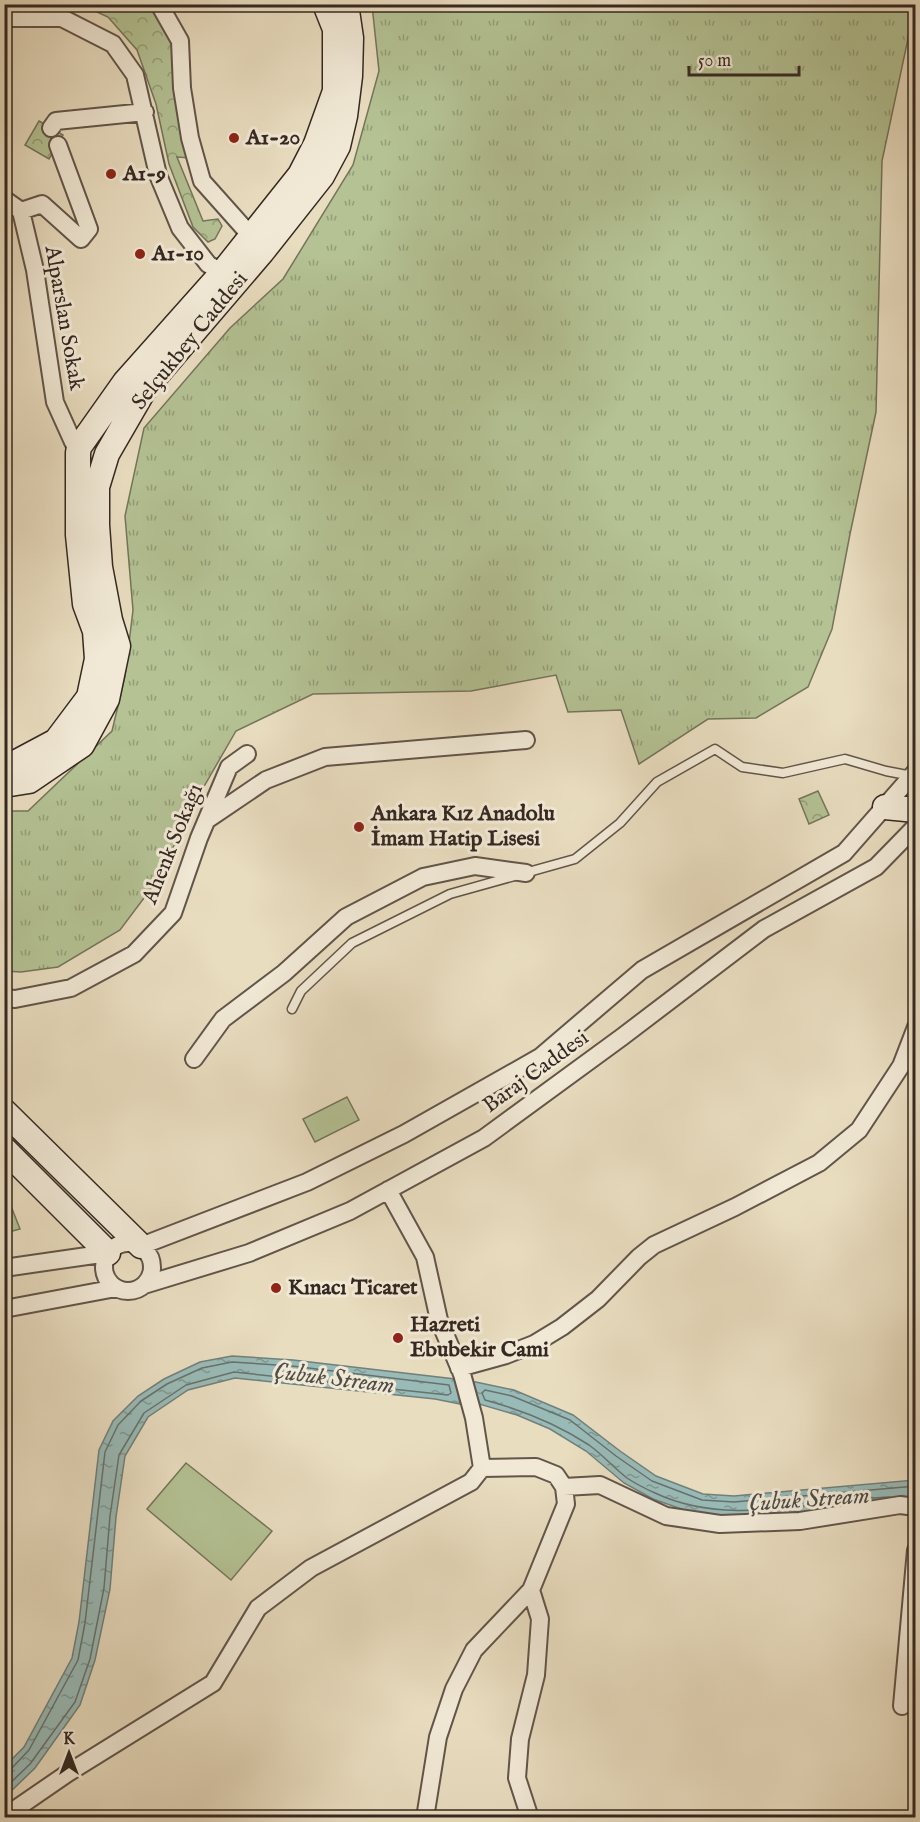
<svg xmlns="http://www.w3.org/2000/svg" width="920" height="1822" viewBox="0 0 920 1822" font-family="'IM FELL English',serif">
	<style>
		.grass { fill: url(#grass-tufts); stroke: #74755b; stroke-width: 1.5 }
		.forest { fill: url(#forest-crowns); stroke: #74755b; stroke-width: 1.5 }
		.garden { fill: #b4c294; stroke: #74755b; stroke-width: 1.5 }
		.water { fill: url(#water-ripples); stroke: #71807c; stroke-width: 1.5 }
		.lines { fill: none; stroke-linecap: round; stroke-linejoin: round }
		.shore { stroke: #67726d; stroke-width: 1.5 }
		.lane-casing { stroke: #62554a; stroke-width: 11 }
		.street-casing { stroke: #62554a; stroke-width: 20 }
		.secondary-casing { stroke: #352822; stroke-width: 27 }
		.lane { stroke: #f1e9d6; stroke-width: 8 }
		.street { stroke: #f1e9d6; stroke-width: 16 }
		.secondary { stroke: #f1e9d6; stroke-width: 24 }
		.poi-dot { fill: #8f2418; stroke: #f1e9d6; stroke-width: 2 }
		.labels { text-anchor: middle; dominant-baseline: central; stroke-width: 6; stroke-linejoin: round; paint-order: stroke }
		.poi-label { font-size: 22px; font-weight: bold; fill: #352822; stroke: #f1e9d6; text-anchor: start }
		.street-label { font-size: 22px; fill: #352822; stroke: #f1e9d6 }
		.water-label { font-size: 24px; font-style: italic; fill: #4e4d48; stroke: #f1e9d6 }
	</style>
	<defs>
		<pattern id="grass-tufts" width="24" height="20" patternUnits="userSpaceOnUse" patternTransform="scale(1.5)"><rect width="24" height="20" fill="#b4c294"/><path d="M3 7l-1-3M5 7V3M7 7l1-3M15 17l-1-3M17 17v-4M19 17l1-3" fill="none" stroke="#939e78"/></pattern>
		<pattern id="forest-crowns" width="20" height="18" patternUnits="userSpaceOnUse" patternTransform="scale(1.5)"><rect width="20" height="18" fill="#b4c294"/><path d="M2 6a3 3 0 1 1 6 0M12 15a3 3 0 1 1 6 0" fill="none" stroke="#939e78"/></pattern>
		<pattern id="water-ripples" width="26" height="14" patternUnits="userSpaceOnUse" patternTransform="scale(1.5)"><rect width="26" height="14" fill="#99bbb8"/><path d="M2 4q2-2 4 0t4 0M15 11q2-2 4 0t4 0" fill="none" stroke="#7e9895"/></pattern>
	</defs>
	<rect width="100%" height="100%" fill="#e9ddc0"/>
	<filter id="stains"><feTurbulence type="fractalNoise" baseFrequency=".00333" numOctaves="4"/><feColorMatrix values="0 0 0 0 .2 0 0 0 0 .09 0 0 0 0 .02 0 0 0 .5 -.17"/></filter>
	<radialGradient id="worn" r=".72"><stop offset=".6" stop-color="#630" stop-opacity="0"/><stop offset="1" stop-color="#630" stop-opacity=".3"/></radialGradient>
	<!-- grass -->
	<path class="grass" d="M372,5H913L912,20L882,161L876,412L850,534L832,629L808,687L756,718L708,719L639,764L621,710L568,712L556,675L471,691L313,694L236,731L191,809L159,878L120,930L58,967L21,972L5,971V811H28L112,731L125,676L133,610L125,516L144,428L230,328L283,279L353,165L379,71Z"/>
	<!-- forest -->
	<path class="forest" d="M159,4L179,39L192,158L177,157L203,221L218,219L222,226L215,239L208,242L193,227L169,164L156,104L137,50L108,17L82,5Z
		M39,121L63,135L49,159L25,145Z
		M818,791L829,815L809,824L799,799Z
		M4,1196H7L20,1229L5,1233Z"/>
	<!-- garden -->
	<path class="garden" d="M347,1097L359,1120L315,1142L303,1119Z
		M186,1463L272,1531L231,1580L147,1509Z"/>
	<!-- water -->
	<path class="water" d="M232,1356L293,1360L455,1379L460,1404L435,1399L235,1378L188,1390L148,1417L125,1456L116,1517L110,1589L95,1660L80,1705L35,1768L5,1797V1766L24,1747L72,1658L79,1622L99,1450L113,1421L138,1396L164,1379L200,1362Z
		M471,1381L514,1390L573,1415L620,1451L656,1476L703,1494L734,1496L915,1480V1502L884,1503L739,1518L690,1512L653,1499L624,1483L586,1451L550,1429L517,1415L479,1404Z"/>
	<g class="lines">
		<!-- shore -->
		<path class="shore" d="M890,1497C812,1500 729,1528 655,1493C646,1489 636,1484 627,1478C614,1468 603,1455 589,1445C557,1424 522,1410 485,1400L482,1393L485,1390L512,1396L570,1420L616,1456L652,1481L702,1500L734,1502L916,1486
			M4,1770L11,1769L29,1750L78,1660L85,1623L105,1452L118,1425L141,1401L167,1384L202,1368L232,1362L292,1366L449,1385L451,1393L448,1395L234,1372L186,1385L144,1413L119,1455L110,1516L104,1588L90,1659L75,1702L30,1764L4,1789"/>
		<defs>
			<path id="lane" d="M292,1009L301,991L352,943L450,894L575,859L620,823L657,782L715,749L742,767L783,773L845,759L886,771L912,776"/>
			<path id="street" d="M159,4L180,41L182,88L190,138L202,181L251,236
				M4,16L12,18H62L113,44L135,75L158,175L180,228L208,264L222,273
				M51,128L56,121L145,112
				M4,199L21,211L35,270L55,402L73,442L79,447
				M21,211L42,204L81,239L89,229L58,145
				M207,820L266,780L325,757L526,740
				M4,998L15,999L71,988L134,954L173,913L199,838L229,767L247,754
				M194,1059L223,1019L284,973L346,917L423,877L475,866L526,873
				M104 1267a24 24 0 1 1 48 0a24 24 0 1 1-48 0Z
				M141,1246L307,1182L404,1134L540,1057L642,970L844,853L916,771
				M4,1268L108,1253
				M144,1285L249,1253L350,1211L484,1138L622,1037L764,929L876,867L916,826
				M4,1309L116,1288
				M459,1368L506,1355L534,1344L562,1327L598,1299L639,1257L654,1245L735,1207L819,1163L859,1130L901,1066L916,1027
				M564,1487L600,1485L666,1516L720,1524L800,1521L900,1505L916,1507
				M902,1706L916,1550
				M4,1817L68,1773L213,1683L258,1608L311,1568L471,1482L482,1468L474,1418L462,1374L439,1320L425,1257L388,1190
				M425,1818L438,1737L454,1689L474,1650L531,1590L566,1504L564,1487L556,1475L536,1467L482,1468
				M530,1818L517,1778L520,1739L536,1675L540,1619L531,1590"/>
			<path id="secondary" d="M4,765H11L56,741L89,697L97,659L95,631L85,604L78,535V453L79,447L125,382L222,273L300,175L316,144L335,91V29L325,4
				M4,785L29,781L82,745L107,699L118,646L110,620L100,567L97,525V487L107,454L144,390L262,252L322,176L338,146L345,116L350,76L351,38L346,4
				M885,807L916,810
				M4,1111L141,1246
				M4,1149L108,1253"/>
		</defs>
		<!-- lane casing -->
		<use href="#lane" class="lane-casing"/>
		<!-- street casing -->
		<use href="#street" class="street-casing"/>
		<!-- secondary casing -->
		<use href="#secondary" class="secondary-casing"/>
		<!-- lane -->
		<use href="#lane" class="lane"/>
		<!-- street -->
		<use href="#street" class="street"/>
		<!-- secondary -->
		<use href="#secondary" class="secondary"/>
	</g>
	<!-- markers -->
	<g class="poi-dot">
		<circle cx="234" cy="138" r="6"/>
		<circle cx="111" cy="174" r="6"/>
		<circle cx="140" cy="254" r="6"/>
		<circle cx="359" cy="827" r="6"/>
		<circle cx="276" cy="1288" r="6"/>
		<circle cx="398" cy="1338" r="6"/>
	</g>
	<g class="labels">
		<!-- poi labels -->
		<g class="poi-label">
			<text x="246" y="138">A1-20</text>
			<text x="123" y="174">A1-9</text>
			<text x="152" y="254">A1-10</text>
			<text x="371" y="814">Ankara Kız Anadolu<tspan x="371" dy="25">İmam Hatip Lisesi</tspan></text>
			<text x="288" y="1288">Kınacı Ticaret</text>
			<text x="410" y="1325">Hazreti<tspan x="410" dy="25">Ebubekir Cami</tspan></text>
		</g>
		<!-- street labels -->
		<g class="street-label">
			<text transform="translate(64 318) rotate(80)">Alparslan Sokak</text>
			<text transform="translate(190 341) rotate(-51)">Selçukbey Caddesi</text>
			<text transform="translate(173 844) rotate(-68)">Ahenk Sokağı</text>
			<text transform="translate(536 1072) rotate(-36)">Baraj Caddesi</text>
		</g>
		<!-- water labels -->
		<g class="water-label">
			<text transform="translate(334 1379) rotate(7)">Çubuk Stream</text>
			<text transform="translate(809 1500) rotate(-4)">Çubuk Stream</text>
		</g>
	</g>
	<!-- margin -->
	<rect width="920" height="1822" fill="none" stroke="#e9ddc0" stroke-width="24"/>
	<rect x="6" y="6" width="908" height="1810" fill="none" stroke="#352822" stroke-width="3"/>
	<rect x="12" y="12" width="896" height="1798" fill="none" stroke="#352822" stroke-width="1.5"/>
	<!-- north arrow -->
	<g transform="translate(69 1753)" stroke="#f1e9d6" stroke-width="4.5" paint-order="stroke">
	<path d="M0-4.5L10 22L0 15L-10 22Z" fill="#352822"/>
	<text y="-9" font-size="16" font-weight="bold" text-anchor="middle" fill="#352822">K</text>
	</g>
	<!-- scale -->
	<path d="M689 66v9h110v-9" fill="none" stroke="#352822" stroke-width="3"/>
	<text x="698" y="66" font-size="18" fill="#352822" stroke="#f1e9d6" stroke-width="4.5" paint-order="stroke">50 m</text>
	<rect width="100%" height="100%" filter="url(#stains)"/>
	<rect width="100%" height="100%" fill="url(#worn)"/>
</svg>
